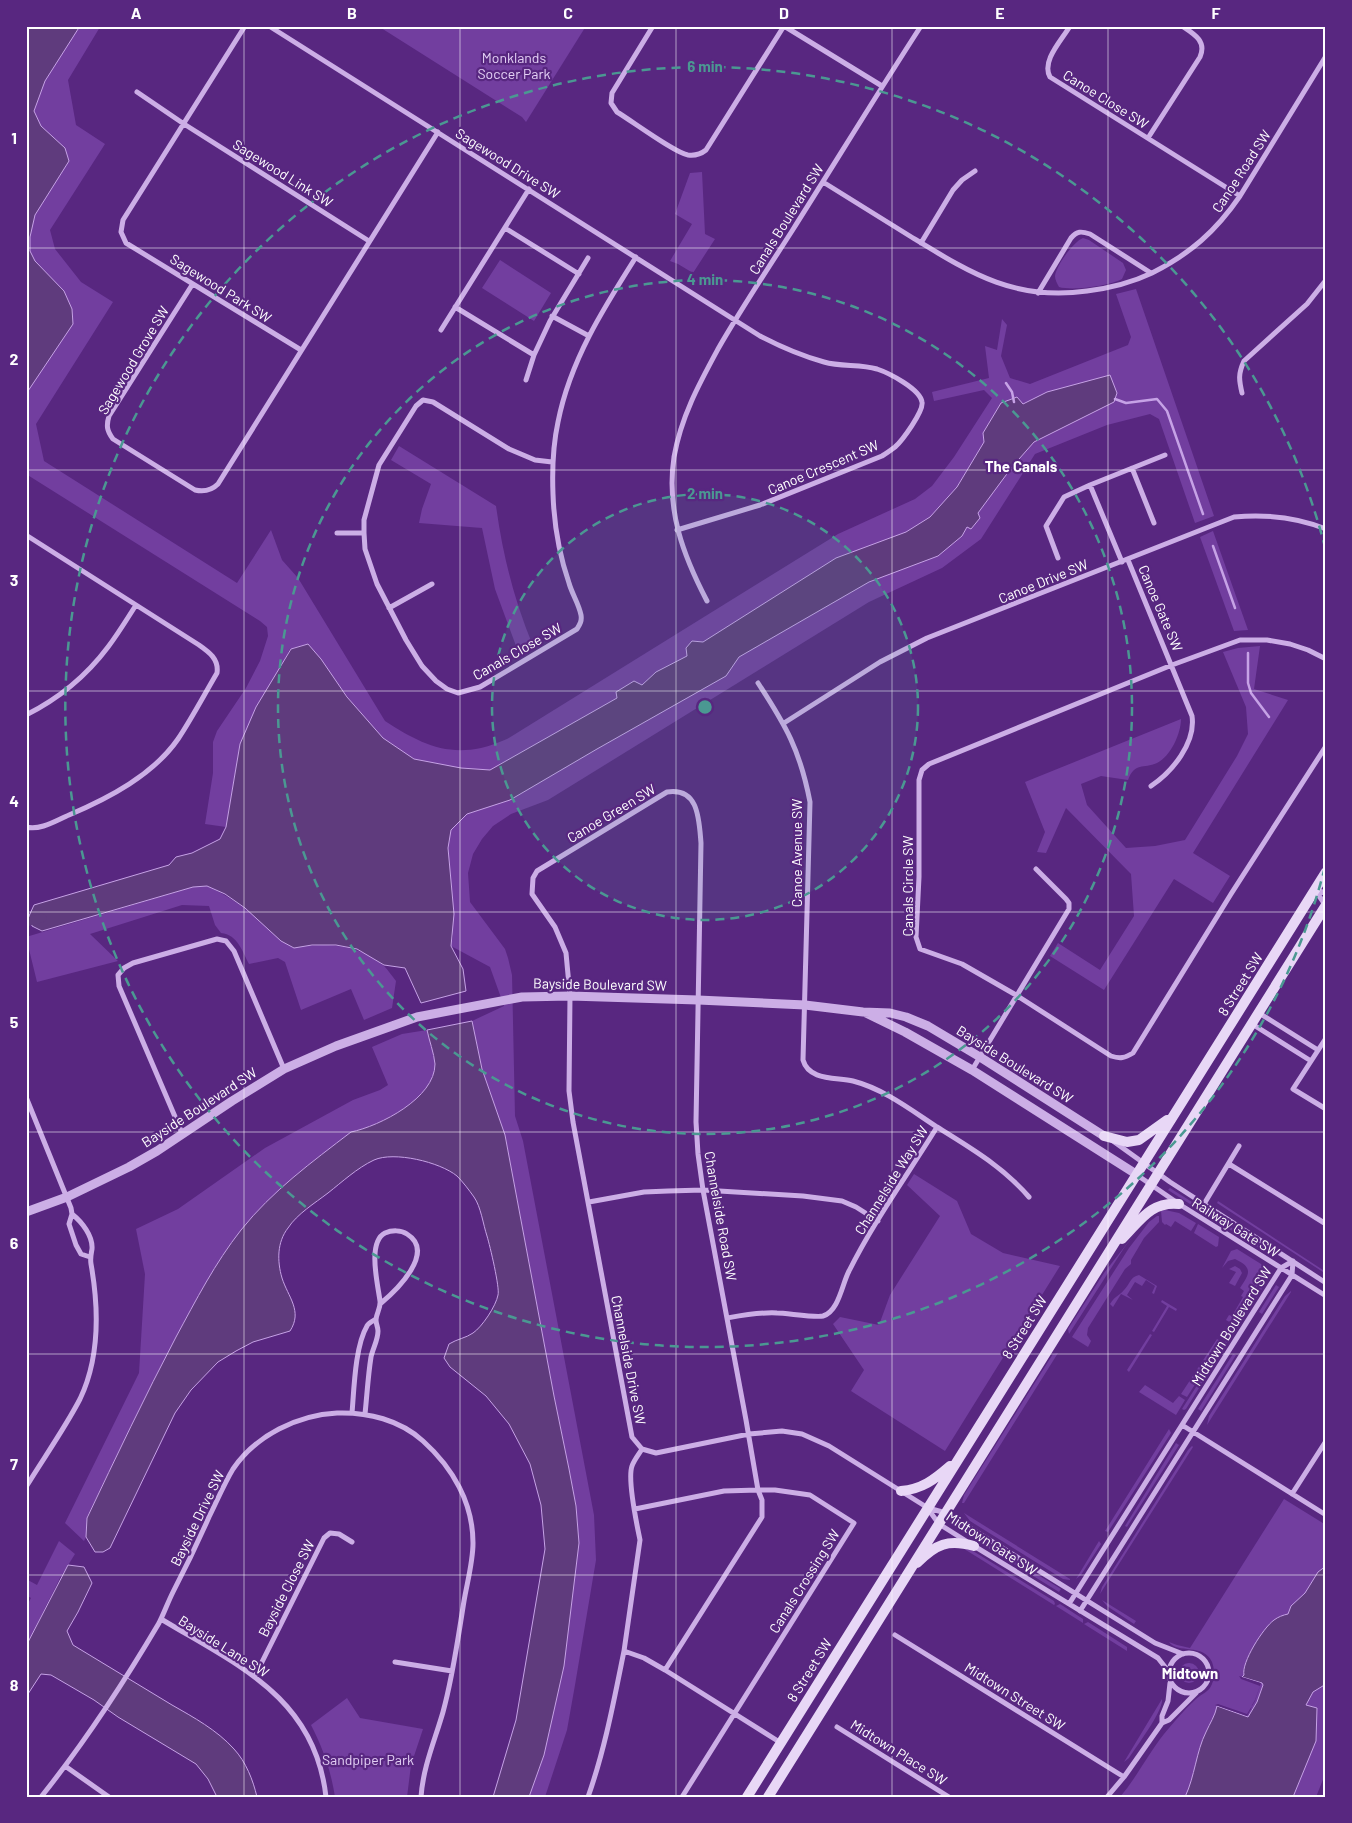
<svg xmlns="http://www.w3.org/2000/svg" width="1352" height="1823" viewBox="0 0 1352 1823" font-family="Barlow,sans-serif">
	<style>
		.green { fill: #723e9f }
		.water { fill: #5f3b7d; stroke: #c6a2e6 }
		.pier { fill: #582780 }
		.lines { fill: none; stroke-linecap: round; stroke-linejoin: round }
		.stream { stroke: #c6a2e6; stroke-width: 2.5 }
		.canal { stroke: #5f3b7d; stroke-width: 9 }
		.minor { stroke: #ccaee6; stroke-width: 5 }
		.tertiary { stroke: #ccaee6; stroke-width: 9 }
		.secondary { stroke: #e8d7f6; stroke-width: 10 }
		.grid { fill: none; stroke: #fff; stroke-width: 1; stroke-opacity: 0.55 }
		.ring { fill: none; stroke: #4b9892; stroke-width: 2.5; stroke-dasharray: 9 6 }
		.labels { text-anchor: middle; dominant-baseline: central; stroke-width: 4.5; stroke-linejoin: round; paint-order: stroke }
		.park-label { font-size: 14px; fill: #e4d1f5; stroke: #582780 }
		.street-label { font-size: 14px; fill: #fff; stroke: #582780 }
		.neighbourhood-label { font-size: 15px; font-weight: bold; fill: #fff; stroke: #582780 }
		.centre { fill: #4b9892; stroke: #582780; stroke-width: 2.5 }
		.ring-label { font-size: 15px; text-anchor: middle; font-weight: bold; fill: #4b9892; stroke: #582780; stroke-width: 4.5; stroke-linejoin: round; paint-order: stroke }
		.neatline { fill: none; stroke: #fff; stroke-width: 2 }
		.grid-label { font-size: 16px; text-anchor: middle; font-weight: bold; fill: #fff }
	</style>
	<rect width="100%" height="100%" fill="#582780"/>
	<!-- green -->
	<path class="green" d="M26,26H140L100,27L68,80L76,125L105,144L50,230L55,249L81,282L113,302L36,424L44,461L237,583L271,530L282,560L298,578L385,721C416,741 443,756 481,748C490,746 499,742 507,739L838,534L915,499L932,486L954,457L992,398L984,390L934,401L932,392L989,378L985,346L997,350L1002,319L1007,325L1001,356L1010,378L1030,384L1128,345L1131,337L1116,294L1136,289L1214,516L1195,523L1159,419L1150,414L1107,425L1035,454L981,539L942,568L869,602L548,800L511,814L493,826L482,839L473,854L468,873L470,902L505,949L508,958L512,975L515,1116L523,1141L594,1515L596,1560L575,1685L567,1730L545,1797H529L544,1755L579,1543L576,1506L569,1469L554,1396L505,1135L482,1069L472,1021L504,1006L490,967L451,946L453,936L414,759C404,752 391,746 382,737C353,709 333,674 308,644L290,649L240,744L226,827L205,824L213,773V742L217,731L246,688L260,661L268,636L267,627L260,621L26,474Z
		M378,26H586L526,122L522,117Z
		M702,172L705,234L715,239L693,273L678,264L670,261L692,224L675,214L690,173Z
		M1083,238L1089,240L1123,263L1126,270L1122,279C1109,286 1073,291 1059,287C1057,283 1055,280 1055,276C1056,266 1074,241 1083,238Z
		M500,260L551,293L534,321L482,288Z
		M399,446L496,506C503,556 514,600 533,646L519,654L495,589L482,528L419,523L422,509L431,484L391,460Z
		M1213,531L1248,630L1234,631L1200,537Z
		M1260,646L1254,689L1288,700L1193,853L1230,876L1213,903L1174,879L1104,990L1050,956L1058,943L1100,970L1134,916L1131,874L1066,808L1046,853L1037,852L1045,832L1025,782L1181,719C1181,733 1171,756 1157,763C1143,769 1135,762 1128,780L1101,776L1081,784L1087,805L1126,848L1155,846L1185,840L1237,756L1248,734L1246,707L1223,652L1238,648Z
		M207,886C240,901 266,925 293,948C325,943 358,943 384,966C388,970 392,976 396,981L392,1008L364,1020L351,989L301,1010L285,962L278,958L249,964C242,951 238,935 221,933L215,925L209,906L182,905L90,934L118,961L37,982L26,937L193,887Z
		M427,1030C429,1040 434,1053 435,1064C435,1098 380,1126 351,1132C312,1162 272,1191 241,1230C215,1263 196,1300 176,1337C145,1396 116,1457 87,1517L86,1537L84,1541L65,1523L139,1373L145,1274L136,1229L178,1209L265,1148L353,1100L380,1090L388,1085L372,1047L402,1034Z
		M914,1174L957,1201L971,1234L1003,1253L1060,1266L945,1451L851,1391L864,1370L833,1324L840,1317L879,1325L890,1295L940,1216L907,1185Z
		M1170,1188L1272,1253L1270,1255L1168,1190Z
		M1218,1201L1326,1272V1274L1217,1203Z
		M1165,1210L1179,1213L1196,1223L1191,1231L1175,1221L1171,1227L1166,1224L1165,1225L1162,1222L1161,1211Z
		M1157,1216H1159V1222L1144,1238L1131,1260V1264L1125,1269L1088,1328L1087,1335L1091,1341L1088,1347L1072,1337L1129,1248L1149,1222Z
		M1144,1222L1124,1248L1069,1334L1068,1329L1104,1273Z
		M1198,1224L1219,1237L1218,1246L1216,1247L1194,1233Z
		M1237,1249L1261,1264L1266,1273L1233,1324L1226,1320L1229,1315L1232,1316L1243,1297L1241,1296L1244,1291L1240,1288C1249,1274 1254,1268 1235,1259L1228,1261L1222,1268L1231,1251Z
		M1235,1266L1240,1269L1242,1273L1235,1286L1229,1283L1236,1272L1229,1269Z
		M1268,1274L1266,1282L1239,1326H1235Z
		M1139,1275L1157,1286L1154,1294L1152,1293L1155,1286L1146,1280L1142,1286L1135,1282L1127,1295L1133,1300L1121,1294L1113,1307L1110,1304C1116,1295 1119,1296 1124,1290C1130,1284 1130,1277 1139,1275Z
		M1276,1285L1279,1287L1262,1314L1259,1312Z
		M1291,1291V1292L1207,1425L1209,1416L1285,1296Z
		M1162,1300L1177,1309L1176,1311L1169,1307L1154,1332L1152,1331L1167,1306L1161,1302Z
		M1150,1334L1152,1335L1129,1372L1127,1370Z
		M1217,1339L1222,1342L1187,1397L1181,1394Z
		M1226,1340L1227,1343L1186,1409L1184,1410L1182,1409Z
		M1058,1353L964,1503H962L964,1495L1053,1354Z
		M1233,1354L1236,1355L1201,1411L1198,1409Z
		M1145,1385L1173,1403L1179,1396L1185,1400L1176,1415L1139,1392Z
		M1169,1429L1171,1433L1108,1532L1105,1531Z
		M1176,1443L1179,1445L1127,1527L1125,1526Z
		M1192,1446L1193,1447L1100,1594L1102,1587L1188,1450Z
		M1284,1499L1326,1525V1772L1316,1797H1120C1137,1777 1148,1754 1164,1734C1174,1722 1184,1710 1195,1700C1200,1695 1206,1693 1210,1688C1215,1680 1215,1670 1212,1662C1204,1643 1177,1654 1169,1642L1177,1645L1190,1648Z
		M964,1513L1070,1579V1580L1063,1579L970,1521Z
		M960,1527L1061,1589L1059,1592L958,1529Z
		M59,1541L75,1554L60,1578L26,1646V1607L31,1598L26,1595V1579L37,1585Z
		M1099,1541L1101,1544L1081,1575L1076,1579Z
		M961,1547L973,1551L1054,1601L1055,1604L1054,1605Z
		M1102,1600L1136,1621L1134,1624L1107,1606Z
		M1060,1604L1083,1619V1623L1056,1606Z
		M1088,1622L1127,1647V1651L1084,1624Z
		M1179 1673a10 10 0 1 1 20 0a10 10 0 1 1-20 0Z
		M347,1698L360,1718L423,1729L411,1765L407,1797H335C331,1771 323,1748 311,1725Z
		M1162,1699C1164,1710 1136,1747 1129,1758L1124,1762Z"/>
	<!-- water -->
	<path class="water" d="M26,26H80L45,81L34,111L41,126L65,148L69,161L35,215L30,237V251L35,261L64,291L72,309L73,324L26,394Z
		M1110,375L1117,393L1114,402L1034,442L1012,467L978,513L980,518L971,529L967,527L962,536L938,556L869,582L739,657L726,676L597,749L510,800L467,814L451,830L448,848L454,914L451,946L463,969L466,991L421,1003L405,968L384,965L357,949L336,945H312L294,948L281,941L245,908L225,894L207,886L193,887L42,931L32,926L29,916L34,905L169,865L176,857L192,853L220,839L226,827L240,744L256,707L291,649L308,644L321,659L347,697L383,738L414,759L461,768L490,770L617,698L616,692L634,681L642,685L656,672L687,656L686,648L692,641L703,642L836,558L906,532L930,517L957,487L984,442L983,433L1001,403L1017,397L1023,404L1047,392Z
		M472,1021L482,1069L505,1135L554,1396L569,1469L576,1506L579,1543L564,1666L544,1755L529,1797H493L516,1720L545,1549L541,1505L530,1464L509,1424L486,1396L450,1367L444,1358L449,1344C457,1339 466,1338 473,1333C482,1327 496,1306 498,1295C500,1288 490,1246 487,1236C483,1224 481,1207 474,1197C469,1190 463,1182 457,1176C440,1162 394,1151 374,1160C357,1168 342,1182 328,1193C315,1203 297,1214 288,1228C277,1242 277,1261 282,1278C288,1297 303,1311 290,1331L253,1342L236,1351L218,1362L191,1390L175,1413L110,1548L103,1552H95L86,1537L87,1518C116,1457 145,1396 176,1337C196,1300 215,1263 241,1230C272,1191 312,1162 351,1132C380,1126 435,1098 435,1064C434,1053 429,1040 427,1030Z
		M68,1565L84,1567L92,1583L78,1612L67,1631L73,1645C106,1665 139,1685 172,1705C193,1717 217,1730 234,1749C246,1762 253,1780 257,1797H217L208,1779L196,1764L118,1717L94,1700L51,1675L41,1674L26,1697V1646Z
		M1326,1566V1684L1313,1692L1306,1705L1317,1708L1316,1741L1293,1797H1185C1195,1776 1196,1752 1206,1732C1210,1723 1215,1716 1217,1706L1248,1717L1257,1702L1263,1685L1262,1683L1242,1677L1244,1675C1241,1663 1263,1628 1274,1620C1278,1617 1283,1615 1288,1614L1291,1606L1305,1593L1318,1572Z"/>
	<!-- pier -->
	<path class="pier" d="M1239,1676L1261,1683L1255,1700L1252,1705L1251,1709L1247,1716L1215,1705L1218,1704L1247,1714L1255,1701L1260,1686L1241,1679Z"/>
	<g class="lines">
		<!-- stream -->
		<path class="stream" d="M1006,383L1012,392L1014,402
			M1115,399L1126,403L1157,399L1167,411L1203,514
			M1213,546L1235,608
			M1248,653V683L1251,693L1269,717"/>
		<!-- canal -->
		<path class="canal" d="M26,922L42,918"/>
		<!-- minor -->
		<path class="minor" d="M245,26L123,220L121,232L126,243L301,350
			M269,26L760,336C781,347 802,356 824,362C841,367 860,364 877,369C889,373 920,389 922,402C924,411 902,441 895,447C891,450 887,453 882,456L760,505L677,530
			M653,26L612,93L611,103L617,112C632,121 675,153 688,155C696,156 701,154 706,150L784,26
			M784,26L882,86
			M1070,26C1062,40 1041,61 1050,77L1240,196
			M137,92L184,124L369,241
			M1148,138L1200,57C1207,41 1194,34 1182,26
			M823,182C853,201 883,219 913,238C972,274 1015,301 1087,291C1111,288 1131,283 1152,273C1190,254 1216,231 1240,196L1326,56
			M505,228L579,274
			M921,243L953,190L962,180L975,171
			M192,285L109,416C106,426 107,431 113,439L195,490C204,492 211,491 218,484L438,132
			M1038,293L1071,238C1077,231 1081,231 1090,234L1151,273
			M455,307L534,355
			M552,316L589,336
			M441,330L529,189
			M526,380L534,355L550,321L588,258
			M1242,393C1239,380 1238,374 1244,361L1307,304L1326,280
			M552,462L535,460L509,449L433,402L423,400L416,406L379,465L364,520V533L365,549L377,584L406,640L422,666L436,681L447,689L458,693L480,687L577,629C580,624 582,621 581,615C579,604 572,594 569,583C559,554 554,524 553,494C552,469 553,445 558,422C570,361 603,309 636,257
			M1132,468L1154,523
			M1090,485L1122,562
			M337,533H364
			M26,535L199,645C209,652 219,659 217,673C204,695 192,718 178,739C153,775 109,798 69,815C57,820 40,831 26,827
			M1058,558L1046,526L1064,497L1090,485L1165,455
			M1128,560L1192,716C1196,743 1172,772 1151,786
			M707,601C683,555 666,510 674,457C681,417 699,384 718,349C741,309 767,270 792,231C835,163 877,94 921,26
			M389,608L432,584
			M1326,659L1308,650L1290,644L1267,640H1240L1172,665L929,764L922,770L919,780V877L916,937L920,949L962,964L1016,995L1111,1056C1120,1059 1125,1058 1133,1053L1231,894L1326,746
			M26,715C58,699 87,675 108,647C118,634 127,619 136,605
			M784,723L880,662L927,638L1234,517C1266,514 1296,517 1326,529
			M1315,890L1326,906
			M1315,890L1326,893
			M1259,1013L1318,1050
			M1252,1024L1311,1061
			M1326,1038L1293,1089L1326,1109
			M972,1070L1069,909V903L1066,899L1036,869
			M26,1097L71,1208L72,1214L69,1224L76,1245L81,1254L90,1257
			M937,1127C971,1148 1003,1167 1029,1197
			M182,1133L119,986L118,975L124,968L133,963L217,939L226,941L234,951L284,1069
			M1113,1141L1170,1182L1326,1283
			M1229,1164L1326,1224
			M1137,1175L1179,1204L1326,1296
			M589,1202L644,1192L668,1191L703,1190L803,1196L842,1201L856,1207L878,1221
			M1204,1204L1239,1146
			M727,1318C744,1315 760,1312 777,1313C786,1313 816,1318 823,1316C839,1311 842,1284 849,1271C874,1221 908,1174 937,1127C911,1110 884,1089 853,1081C836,1077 809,1081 803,1060L810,802C800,750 786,726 758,683
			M352,1413C354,1390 355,1346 367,1326C368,1323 373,1321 376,1319
			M365,1414C367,1395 368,1376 371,1357C373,1348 378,1340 378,1331C378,1327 376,1324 376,1320C376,1314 381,1308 380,1301C378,1285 367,1242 385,1233C392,1230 401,1230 407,1234C436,1252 397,1290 380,1304
			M1182,1425L1326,1515
			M642,1449C639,1454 634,1460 632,1466C627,1480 637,1525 640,1540L624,1651L644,1658L665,1670
			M26,1487C43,1459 65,1428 80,1399C100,1357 99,1309 91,1264C90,1258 91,1255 92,1249C93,1236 82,1222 72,1214
			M1292,1494L1326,1441
			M635,1509L724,1491L758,1490L762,1500V1517L665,1670L781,1743
			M928,1509L939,1524L966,1541
			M974,1546L1158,1658L1169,1672
			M1069,1604L1281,1268L1293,1261L1292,1275L1080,1611
			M161,1619C237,1665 315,1697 326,1797
			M895,1635L1124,1777
			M1169 1673a20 20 0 1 1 40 0a20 20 0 1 1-40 0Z
			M395,1662L452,1671
			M255,1676L324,1538L330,1533L339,1534L352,1542
			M1162,1723V1716L1168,1701L1170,1683
			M837,1727L949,1797
			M65,1766L109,1797
			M41,1797C85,1742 123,1684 159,1623C164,1613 168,1602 173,1592C186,1567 198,1542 209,1517C217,1501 224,1484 233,1469C256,1435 298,1415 337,1413C368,1412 400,1420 423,1441C453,1468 473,1503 473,1543C473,1562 467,1583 464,1601C458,1638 453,1676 443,1712C435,1740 423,1767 421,1797
			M588,1797C605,1749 614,1700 624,1651
			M682,1797L854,1523L810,1495L775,1490H758L746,1420L703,1190L698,1154L696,1122L701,843C699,820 699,787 667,792L537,871L533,878L532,894L555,927L566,953L570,996L569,1091L573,1122L632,1437L642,1449L656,1453L749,1434L782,1431L802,1434L829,1446L928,1508L946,1513L1155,1643L1183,1654
			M1107,1797L1124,1777L1162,1723L1169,1720L1196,1693"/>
		<!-- tertiary -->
		<path class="tertiary" d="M866,1013L905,1032L972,1070L1136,1174
			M26,1212L67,1197L129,1167L157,1151L232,1101L284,1069L336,1046L417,1017L522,997L570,996L698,1000L805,1005L863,1012L890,1013L906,1017L928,1026L980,1057L1104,1136"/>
		<!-- secondary -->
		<path class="secondary" d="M1104,1136L1127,1142L1139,1140L1167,1120
			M1122,1239C1140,1221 1151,1201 1179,1204
			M901,1491C922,1489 934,1480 950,1466
			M917,1563C936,1544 948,1539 974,1546
			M747,1797L1326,872
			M768,1797L1326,905"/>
	</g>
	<!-- grid -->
	<path class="grid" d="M244,26V1797M460,26V1797M676,26V1797M892,26V1797M1108,26V1797M26,248H1326M26,470H1326M26,691H1326M26,912H1326M26,1132H1326M26,1354H1326M26,1575H1326"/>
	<!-- distance rings -->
	<circle cx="705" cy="707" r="213" fill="#4b9892" fill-opacity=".12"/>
	<g class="ring">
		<circle cx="705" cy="707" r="213"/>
		<circle cx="705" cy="707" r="427"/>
		<path d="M1325 867A640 640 0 1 1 1325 547"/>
	</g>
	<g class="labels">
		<!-- park labels -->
		<g class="park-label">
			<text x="514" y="57">Monklands<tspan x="514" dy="16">Soccer Park</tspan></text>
			<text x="368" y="1759">Sandpiper Park</text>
		</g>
		<!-- street labels -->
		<g class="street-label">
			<text transform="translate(1106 99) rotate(32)">Canoe Close SW</text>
			<text transform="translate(508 163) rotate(32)">Sagewood Drive SW</text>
			<text transform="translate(1241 171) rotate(-57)">Canoe Road SW</text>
			<text transform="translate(283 173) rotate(32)">Sagewood Link SW</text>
			<text transform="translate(786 219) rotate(-58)">Canals Boulevard SW</text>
			<text transform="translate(221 288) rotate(32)">Sagewood Park SW</text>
			<text transform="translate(133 360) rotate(-59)">Sagewood Grove SW</text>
			<text transform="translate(823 467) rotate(-23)">Canoe Crescent SW</text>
			<text transform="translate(1043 581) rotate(-22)">Canoe Drive SW</text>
			<text transform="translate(1161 608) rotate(67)">Canoe Gate SW</text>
			<text transform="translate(517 651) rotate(-30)">Canals Close SW</text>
			<text transform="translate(611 813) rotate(-31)">Canoe Green SW</text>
			<text transform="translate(796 853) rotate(-90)">Canoe Avenue SW</text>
			<text transform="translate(907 886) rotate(-90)">Canals Circle SW</text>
			<text transform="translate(600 984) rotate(1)">Bayside Boulevard SW</text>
			<text transform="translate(1240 984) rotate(-58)">8 Street SW</text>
			<text transform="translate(1015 1064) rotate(32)">Bayside Boulevard SW</text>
			<text transform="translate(199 1107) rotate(-33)">Bayside Boulevard SW</text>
			<text transform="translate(891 1180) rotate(-58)">Channelside Way SW</text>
			<text transform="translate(721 1216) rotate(80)">Channelside Road SW</text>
			<text transform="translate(1236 1227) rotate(32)">Railway Gate SW</text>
			<text transform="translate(1231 1326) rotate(-58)">Midtown Boulevard SW</text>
			<text transform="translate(1024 1327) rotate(-58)">8 Street SW</text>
			<text transform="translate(629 1360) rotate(79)">Channelside Drive SW</text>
			<text transform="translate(197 1518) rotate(-64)">Bayside Drive SW</text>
			<text transform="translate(992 1543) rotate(33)">Midtown Gate SW</text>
			<text transform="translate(804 1581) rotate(-58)">Canals Crossing SW</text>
			<text transform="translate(286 1588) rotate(-63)">Bayside Close SW</text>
			<text transform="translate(224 1646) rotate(32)">Bayside Lane SW</text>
			<text transform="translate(809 1670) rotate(-58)">8 Street SW</text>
			<text transform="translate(1015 1696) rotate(32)">Midtown Street SW</text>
			<text transform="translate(899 1752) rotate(32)">Midtown Place SW</text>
		</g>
		<!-- neighbourhood labels -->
		<g class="neighbourhood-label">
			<text x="1021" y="466">The Canals</text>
			<text x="1190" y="1673">Midtown</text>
		</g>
	</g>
	<circle cx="705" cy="707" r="8" class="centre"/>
	<g class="ring-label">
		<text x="705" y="72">6 min</text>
		<text x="705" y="285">4 min</text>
		<text x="705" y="499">2 min</text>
	</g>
	<!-- border -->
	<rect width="1352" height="1823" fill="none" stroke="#582780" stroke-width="55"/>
	<rect x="28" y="28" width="1296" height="1768" class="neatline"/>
	<g class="grid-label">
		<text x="136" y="19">A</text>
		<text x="352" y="19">B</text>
		<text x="568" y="19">C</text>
		<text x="784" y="19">D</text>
		<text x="1000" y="19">E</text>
		<text x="1216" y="19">F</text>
		<text x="14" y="144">1</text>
		<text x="14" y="365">2</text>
		<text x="14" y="586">3</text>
		<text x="14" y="807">4</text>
		<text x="14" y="1028">5</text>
		<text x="14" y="1249">6</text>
		<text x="14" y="1470">7</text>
		<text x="14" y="1691">8</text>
	</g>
</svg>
